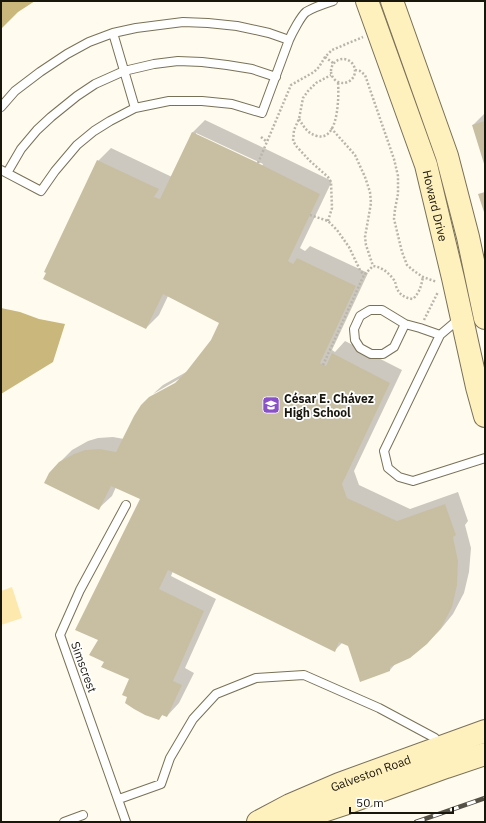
<svg xmlns="http://www.w3.org/2000/svg" width="486" height="823" viewBox="0 0 486 823" font-family="'IBM Plex Sans',sans-serif">
	<style>
		.green { fill: #fde9ae }
		.forest { fill: #cab77b }
		.shadow { fill: #0003; fill-rule: evenodd }
		.building { fill: #c8bfa3 }
		.lines { fill: none; stroke-linecap: round; stroke-linejoin: round }
		.service-casing { stroke: #797157; stroke-width: 10 }
		.secondary-casing { stroke: #797157; stroke-width: 24 }
		.path { stroke: #b9b5aa; stroke-width: 2.5; stroke-dasharray: 2 2; stroke-linecap: butt }
		.service { stroke: #fff; stroke-width: 8 }
		.secondary { stroke: #fff1be; stroke-width: 22 }
		.rail-casing { stroke: #555147; stroke-width: 4.5 }
		.rail { stroke: #fff; stroke-width: 3; stroke-dasharray: 9; stroke-linecap: butt }
		.labels { text-anchor: middle; dominant-baseline: central; stroke-width: 3.5; stroke-linejoin: round; paint-order: stroke }
		.street-label { font-size: 12px; fill: #19160c; stroke: #fff }
		.poi-label { font-size: 12px; font-weight: bold; fill: #19160c; stroke: #fff; text-anchor: start }
	</style>
	<rect width="100%" height="100%" fill="#fffbef"/>
	<!-- green -->
	<path class="green" d="M12,587L22,618L1,625V591Z"/>
	<!-- forest -->
	<path class="forest" d="M1,1H35L18,12L1,29Z
		M1,308L20,312L39,319L65,324L53,362L1,394Z"/>
	<!-- shadow -->
	<path class="shadow" d="M485,113V165L473,125Z
		M205,120L270,151L332,181L300,248L305,251L310,246L368,273L332,350L335,352L345,341L402,370L354,471L359,485L410,509L458,492L468,521L465,525L471,548L469,572L464,593L453,614L440,630L427,643L397,662L390,670L349,645L343,642L335,650L173,571L171,576L216,599L185,668L194,673L179,703L167,716L163,714L159,719L130,679L105,662L99,639L141,499L116,487L112,496L99,508L59,463L72,450L88,441L98,438L113,437L124,439L180,381L179,379L153,394L163,385L188,371L211,341L221,322L168,296L159,315L146,328L98,161L111,148L172,177L192,133ZM196,133L263,164L262,166L196,136Z"/>
	<!-- building -->
	<path class="building" d="M485,121V167L472,125Z
		M192,132L258,163L320,194L288,261L293,264L297,258L356,286L320,363L326,366L332,353L390,383L342,484L347,498L397,521L445,504L456,535L453,537L458,561L457,585L452,607L441,628L427,644L410,658L390,667V671L360,682L348,646L339,642L335,652L168,570L159,589L204,611L173,681L182,685L167,717L162,715L159,720L145,715L134,709L125,703L127,697L122,695L129,679L101,667L104,662L89,655L98,640L75,630L140,499L111,486L99,510L44,483L49,473L59,462L74,454L85,450L100,449L116,452L134,416L141,405L149,397L175,383L186,372L211,340L219,323L163,294L146,329L43,279L46,273L44,272L97,160L159,189L154,197L160,199Z
		M485,192V215L478,194Z"/>
	<g class="lines">
		<defs>
			<path id="service" d="M113,33L135,108
				M1,107L15,91L40,72L67,54L89,42L113,33L136,28L183,22L208,23L237,26L269,33L289,40
				M1,170L41,191L55,171L77,145L94,131L110,121L135,108L169,101H202L232,104L262,113L289,40C292,33 301,16 306,12C314,7 324,4 333,1
				M7,173L21,149L37,130L51,117L77,96L95,84L124,71L154,64L178,61L202,62L227,65L252,69L276,77
				M460,318L440,335L384,451L388,468L399,477L413,481L485,458
				M405,324L394,347L383,354H371L360,348L355,340L354,329L360,316L370,310H382L405,324L420,328L440,335
				M126,505L80,590L60,635L126,822
				M119,799L161,784L170,758L193,719L216,694L256,678L304,675L379,708L435,738L438,747
				M64,822L83,815"/>
			<g id="secondary">
				<path id="s1" d="M367,1L426,165L453,278L477,387L485,416"/>
				<path d="M392,1L447,156L468,237L485,318"/>
				<path id="s2" d="M258,822L290,805L339,784L485,731"/>
				<path d="M290,822L347,803L446,767L485,754"/>
			</g>
		</defs>
		<!-- service casing -->
		<use href="#service" class="service-casing"/>
		<!-- secondary casing -->
		<use href="#secondary" class="secondary-casing"/>
		<!-- path -->
		<path class="path" d="M325,57L333,63
			M331 71a12 12 0 1 1 24 0a12 12 0 1 1-24 0Z
			M355,70L360,71L365,75L394,159L398,176V194L395,209L394,219L402,252L407,265L414,271L423,277L437,282
			M299,119C304,127 307,133 317,136C339,142 339,95 338,82
			M331,128L355,155L365,177L370,192L371,203L365,237L366,245L373,266
			M261,137L267,142
			M258,163L291,85L314,72L319,67L325,57L332,50L363,37
			M310,215L328,221L337,230L349,247L360,270L364,275
			M328,221L332,208L331,182L328,177L310,161L297,147L293,141L294,130L299,119L303,98L308,91L316,83L331,75
			M424,320L438,292
			M323,365L364,275L373,266C382,267 389,273 394,280C396,283 395,283 396,286C399,295 405,298 413,299C420,292 421,286 423,277"/>
		<!-- service -->
		<use href="#service" class="service"/>
		<!-- secondary -->
		<use href="#secondary" class="secondary"/>
		<defs>
			<path id="rail" d="M416,822L485,798"/>
		</defs>
		<!-- rail casing -->
		<use href="#rail" class="rail-casing"/>
		<!-- rail -->
		<use href="#rail" class="rail"/>
	</g>
	<!-- icons -->
	<defs>
		<symbol id="school-square" viewBox="-11 -11 22 22"><rect x="-9" y="-9" width="18" height="18" rx="4" fill="#8851c8" stroke="#fff"/><path d="M0-5L7-2L0 1L-7-2ZM-4 1L0 2.5L4 1V4Q0 6-4 4Z" fill="#fff"/></symbol>
	</defs>
	<g fill-rule="evenodd">
		<use href="#school-square" x="261" y="395" width="20" height="20"/>
	</g>
	<g class="labels">
		<!-- street labels -->
		<g class="street-label">
			<text stroke="none"><textPath href="#s1" startOffset="216">Howard Drive</textPath></text>
			<text transform="translate(84 667) rotate(70)">Simscrest</text>
			<text stroke="none"><textPath href="#s2" startOffset="123">Galveston Road</textPath></text>
		</g>
		<!-- poi labels -->
		<g class="poi-label">
			<text x="284" y="398">César E. Chávez<tspan x="284" dy="14">High School</tspan></text>
		</g>
	</g>
	<!-- border -->
	<rect width="486" height="823" fill="none" stroke="#19160c" stroke-width="4"/>
	<!-- scale -->
	<path d="M350 807v6h103v-6" fill="none" stroke="#19160c" stroke-width="2"/>
	<text x="356" y="807" font-size="12" fill="#19160c" stroke="#ffffff" stroke-width="3" paint-order="stroke">50 m</text>
</svg>
